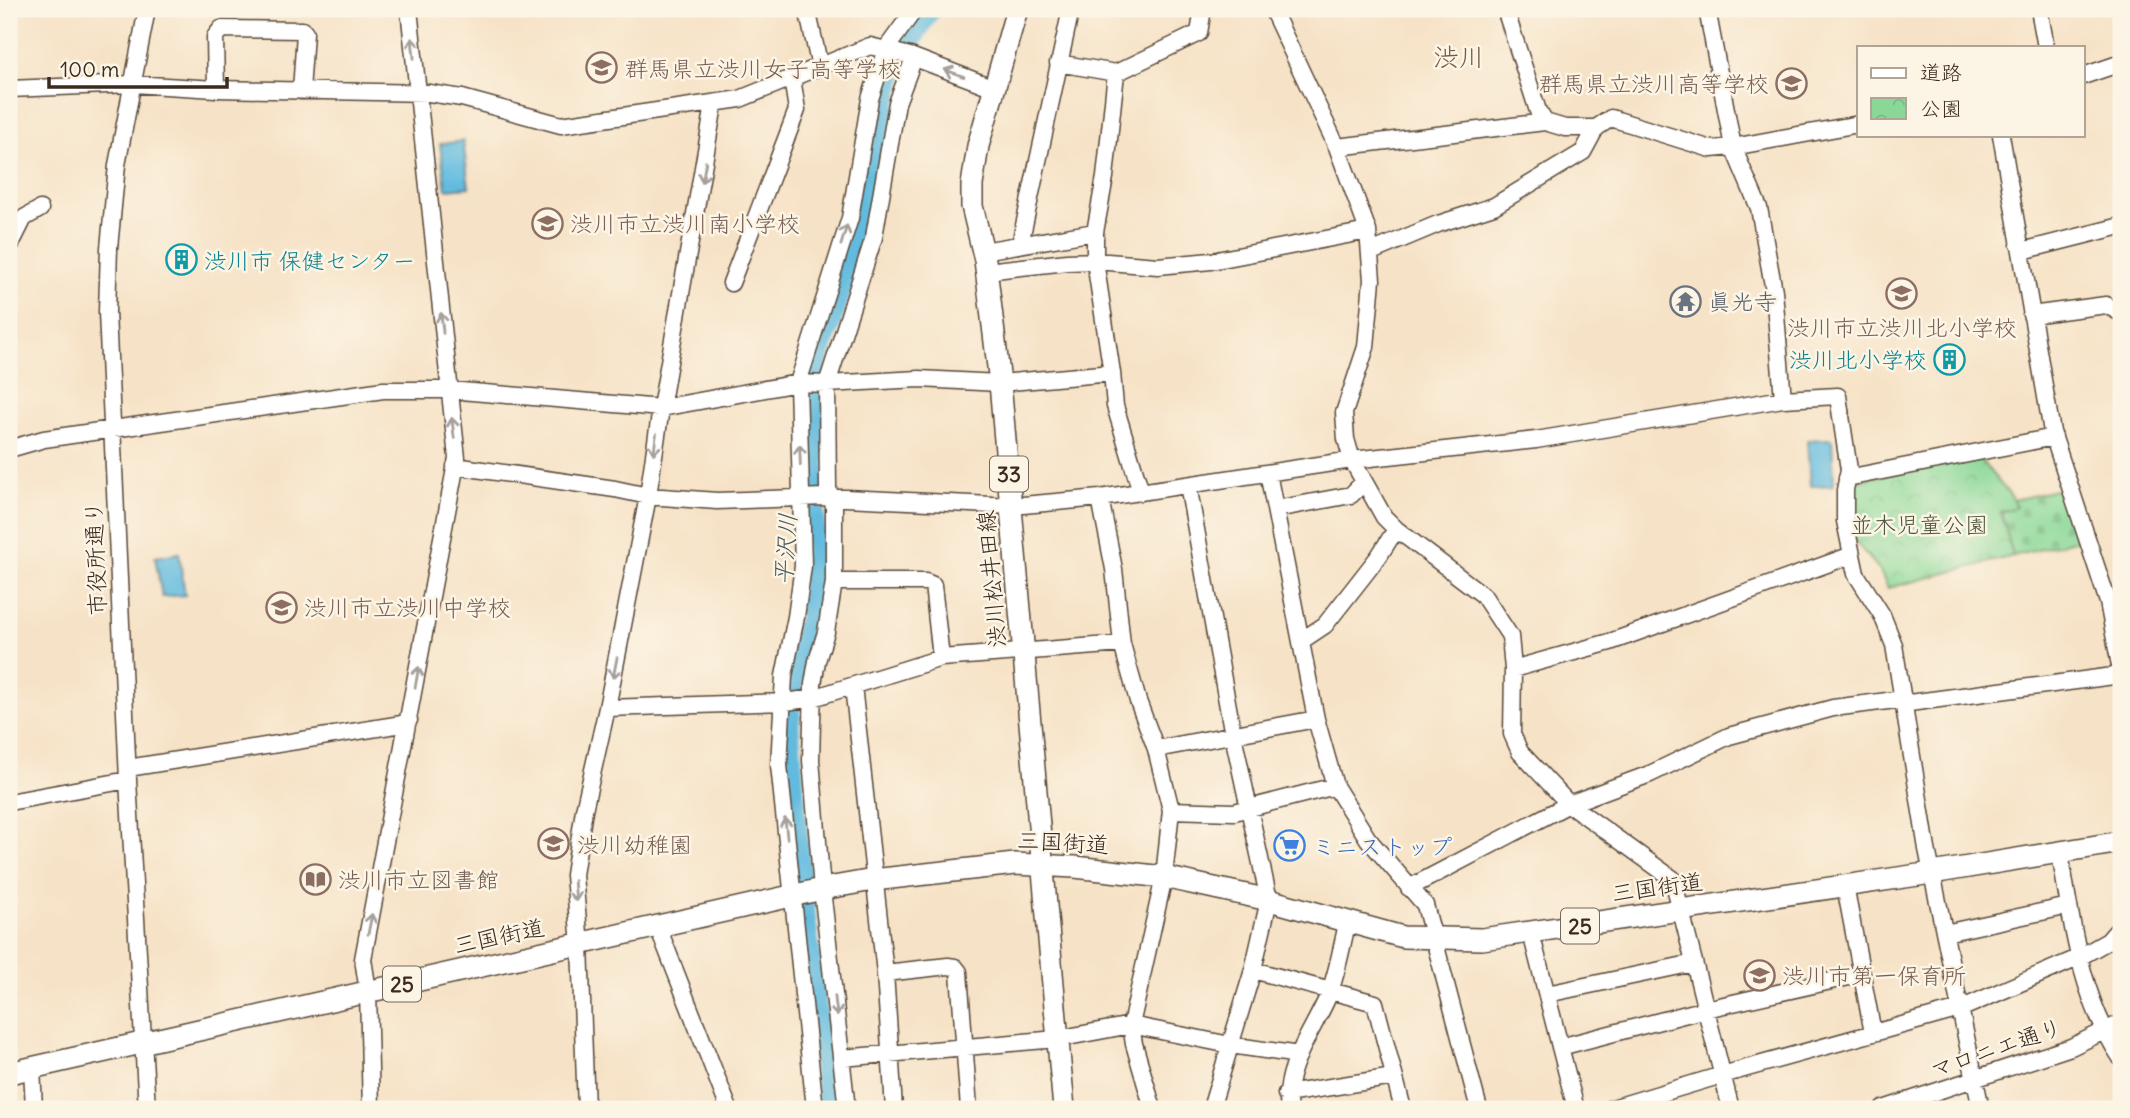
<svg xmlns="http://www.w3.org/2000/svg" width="2130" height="1118" viewBox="0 0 2130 1118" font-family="Delius,'Klee One',sans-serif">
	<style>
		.cemetery { fill: url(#cemetery-stones); stroke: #62815b; stroke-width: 2 }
		.park { fill: url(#park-crowns); stroke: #62815b; stroke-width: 2 }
		.water { fill: #62bbdf; stroke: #4e727e; stroke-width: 2 }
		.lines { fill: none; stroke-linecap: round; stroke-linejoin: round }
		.river { stroke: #62bbdf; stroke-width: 21 }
		.minor-casing { stroke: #574637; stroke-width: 19 }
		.major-casing { stroke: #574637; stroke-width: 24 }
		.minor { stroke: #fff; stroke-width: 16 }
		.major { stroke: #fff; stroke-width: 21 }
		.oneway { stroke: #a79f9a }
		.labels { text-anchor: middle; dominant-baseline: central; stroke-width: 5; stroke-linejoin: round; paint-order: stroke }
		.shield { fill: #fcf5e5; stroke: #75675a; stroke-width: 2 }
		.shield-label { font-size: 21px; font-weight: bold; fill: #3b2a1e }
		.education-label { font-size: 23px; fill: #785e54; stroke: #fcf5e5; text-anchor: start }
		.culture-label { font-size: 23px; fill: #0d838f; stroke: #fcf5e5; text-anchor: start }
		.worship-label { font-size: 23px; fill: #5b616d; stroke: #fcf5e5; text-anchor: start }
		.park-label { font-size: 23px; fill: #4e563c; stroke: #fcf5e5 }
		.street-label { font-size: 23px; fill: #3b2a1e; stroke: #fcf5e5 }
		.shop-label { font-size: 23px; fill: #366cbe; stroke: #fcf5e5; text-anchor: start }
		.water-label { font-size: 24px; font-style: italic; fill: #475658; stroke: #fcf5e5 }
		.quarter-label { font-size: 26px; fill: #785b3d; stroke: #fcf5e5 }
	</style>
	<defs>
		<pattern id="cemetery-stones" width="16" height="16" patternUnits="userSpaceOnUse" patternTransform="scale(1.75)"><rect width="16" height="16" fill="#89d898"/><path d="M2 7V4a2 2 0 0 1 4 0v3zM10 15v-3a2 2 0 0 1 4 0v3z" fill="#77ba83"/></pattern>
		<pattern id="park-crowns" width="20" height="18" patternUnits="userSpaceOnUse" patternTransform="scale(1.75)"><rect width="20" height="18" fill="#89d898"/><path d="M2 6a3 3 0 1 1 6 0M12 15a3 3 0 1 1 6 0" fill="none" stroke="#77ba83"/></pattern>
	</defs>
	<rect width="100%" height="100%" fill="#fcf5e5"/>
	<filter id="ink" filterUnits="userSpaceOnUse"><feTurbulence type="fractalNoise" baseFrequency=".0143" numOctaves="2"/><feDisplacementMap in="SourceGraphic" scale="14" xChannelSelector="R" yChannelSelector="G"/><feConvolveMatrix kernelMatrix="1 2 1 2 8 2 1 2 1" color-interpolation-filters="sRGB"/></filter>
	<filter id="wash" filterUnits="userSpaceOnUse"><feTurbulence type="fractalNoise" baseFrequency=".00686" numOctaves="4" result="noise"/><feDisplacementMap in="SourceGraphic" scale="28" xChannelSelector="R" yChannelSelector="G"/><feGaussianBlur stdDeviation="1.57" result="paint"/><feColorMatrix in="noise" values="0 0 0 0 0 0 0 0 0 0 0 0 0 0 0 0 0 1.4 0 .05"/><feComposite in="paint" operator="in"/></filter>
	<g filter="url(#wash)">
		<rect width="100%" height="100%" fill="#f6e2c6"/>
		<!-- cemetery -->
		<path class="cemetery" d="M2063,488L2081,539L2013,556L2001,512L2015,507L2014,500Z"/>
		<!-- park -->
		<path class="park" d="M1978,457L2014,500L2016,507L2001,512L2013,556L1888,588L1879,569L1853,539L1851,496L1854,481Z"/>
		<!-- water -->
		<path class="water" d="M463,141L469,187L446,189L440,144Z
			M1832,439L1834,485L1810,486L1807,440Z
			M179,553L185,595L162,597L155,557Z"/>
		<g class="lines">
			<!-- river -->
			<path class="river" d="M829,1109L801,880L789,725L794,674L808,620L815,555L814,397L817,363L843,285L893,73L930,9"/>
		</g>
	</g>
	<g filter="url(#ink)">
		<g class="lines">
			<defs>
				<path id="minor" d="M147,9L117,165L109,248L107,312L128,780L147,1109
					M807,9L820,67
					M1272,9L1337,147L1368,231L1372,280L1366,347L1344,413L1346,439L1352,460L1384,517L1396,529L1483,595L1510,636L1513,669L1512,734L1520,752L1569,804L1673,879L1731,1109
					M1505,9L1538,111L1545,122L1565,128H1596
					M1707,9L1733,147L1759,208L1774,291L1783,399
					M2039,9L2046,47
					M1058,63L1116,73L1199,33L1203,9
					M2083,76L2121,63
					M9,89L132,84L216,89L429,93L462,98L561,125L740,99L870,46L910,56L994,88
					M216,89L215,37L221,29L302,30L305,33L301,91
					M2001,135L2052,432L2108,602L2121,671
					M1337,147L1545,122
					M1020,244L1071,9
					M2019,245L2026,250L2121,226
					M9,248L24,218L40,209
					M983,251L1095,232
					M1371,252L1438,224L1494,206L1583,152L1596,128L1611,118L1711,149L1733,147L1859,124
					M986,271L1067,262L1095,261L1158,266L1211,261L1368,231
					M731,283L797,110L792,78
					M2031,315L2106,305L2121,313
					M1112,373L1115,406L1141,492
					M9,449L44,439L383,390H449L661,408L798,383L827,384L919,379L1000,383L1112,373L1095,261V232L1105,177L1116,73
					M455,466L615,489L648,496L717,501L825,497L1012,506L1100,498L1352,460L1536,440L1783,399L1838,396L1849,470L1845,490V521L1852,555L1856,574L1882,615L1894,645L1927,849L1981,1109
					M1268,473L1316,719L1335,786L1368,839L1425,905L1479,1109
					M1847,478L2054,437
					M1188,485L1233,735L1269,900L1253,970L1213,1102L1215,1109
					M1276,509L1351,495L1364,482
					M834,582H926L933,585L941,658
					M1301,641L1325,625L1379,556L1396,529
					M1513,669L1610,642L1852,555
					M853,686L885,973L894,1109
					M607,708L786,702L813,698L941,658L1122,644
					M1156,749L1316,719
					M128,768L402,724L409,720
					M9,802L128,780
					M1171,810L1234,812L1335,786
					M2060,853C2072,923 2080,997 2121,1058
					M1845,886L1873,1033
					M1409,888L1569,804L1650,774L1729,736L1833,708L1903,699L1909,703L2121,675
					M658,927L729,1109
					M1531,933L1576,1109
					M1945,933L2069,906
					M1253,970L1375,1003L1403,1109
					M885,973L948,966L955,967L959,972L969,1109
					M1547,994L1694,963
					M1560,1047L1706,1009L1862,974
					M842,1058L1057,1039L1131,1025L1164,877L1171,810L1156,749L1138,701L1122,644L1114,569L1100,498
					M32,1067L34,1109
					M1286,1094L1394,1077
					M371,1109L368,991L363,959L457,458L409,9
					M586,1109L580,945L574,875L584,810L607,708L648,496L661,408L714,105
					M815,1109L779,765L784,676L796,617L803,566L798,383L850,218L870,99L886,49L915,9
					M847,1109L822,889L811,760L813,684L817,661L826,632L834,582V506L828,489L827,384L874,237L897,103L914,58
					M1153,1109L1134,1044L1131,1025L1230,1045L1299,1055
					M1289,1109C1282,1069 1314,1030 1329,994C1338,971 1342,944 1348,920
					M1609,1109L1722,1075L1960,1009L2078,958L2108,941L2121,926
					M1883,1109L2071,1047L2121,1023"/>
				<path id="major" d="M1017,9L978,146L972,185V206L985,260L1000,383L1064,1109
					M9,1073L822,889L873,880L1015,864L1075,867L1164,877L1269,900L1403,937L1482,939L1932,873L2121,842"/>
			</defs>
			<!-- minor casing -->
			<use href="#minor" class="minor-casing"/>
			<!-- major casing -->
			<use href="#major" class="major-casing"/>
			<!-- minor -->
			<use href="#minor" class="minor"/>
			<!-- major -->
			<use href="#major" class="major"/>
		</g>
		<!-- one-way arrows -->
		<defs><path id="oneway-shaft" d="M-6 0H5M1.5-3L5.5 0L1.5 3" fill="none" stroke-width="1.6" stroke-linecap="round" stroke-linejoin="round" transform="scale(1.75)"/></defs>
		<g class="oneway">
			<use href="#oneway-shaft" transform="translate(413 48) rotate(-96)"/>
			<use href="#oneway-shaft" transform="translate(954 73) rotate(-160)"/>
			<use href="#oneway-shaft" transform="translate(704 172) rotate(100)"/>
			<use href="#oneway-shaft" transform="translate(844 235) rotate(-73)"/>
			<use href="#oneway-shaft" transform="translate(442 323) rotate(-96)"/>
			<use href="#oneway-shaft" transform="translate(453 428) rotate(-97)"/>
			<use href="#oneway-shaft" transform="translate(655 444) rotate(98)"/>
			<use href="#oneway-shaft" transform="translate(800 455) rotate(-92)"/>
			<use href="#oneway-shaft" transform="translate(615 668) rotate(101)"/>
			<use href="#oneway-shaft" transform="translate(417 677) rotate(-80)"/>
			<use href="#oneway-shaft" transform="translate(786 828) rotate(-96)"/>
			<use href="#oneway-shaft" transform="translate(575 891) rotate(85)"/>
			<use href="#oneway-shaft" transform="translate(370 924) rotate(-79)"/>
			<use href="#oneway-shaft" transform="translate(836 1006) rotate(83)"/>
		</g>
	</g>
	<!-- icons -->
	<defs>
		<symbol id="school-ring" viewBox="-11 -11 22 22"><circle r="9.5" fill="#fcf5e5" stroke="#8d6e63" stroke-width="1.5"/><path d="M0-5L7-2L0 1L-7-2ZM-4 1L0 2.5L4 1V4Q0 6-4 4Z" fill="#8d6e63"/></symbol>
		<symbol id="building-ring" viewBox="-11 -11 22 22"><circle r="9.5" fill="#fcf5e5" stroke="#0f9aa8" stroke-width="1.5"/><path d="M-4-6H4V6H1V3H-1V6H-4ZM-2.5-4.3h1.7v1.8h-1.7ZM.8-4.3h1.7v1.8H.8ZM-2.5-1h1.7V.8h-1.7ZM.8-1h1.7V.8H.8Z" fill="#0f9aa8"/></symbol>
		<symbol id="temple-ring" viewBox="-11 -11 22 22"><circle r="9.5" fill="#fcf5e5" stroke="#6b7280" stroke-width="1.5"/><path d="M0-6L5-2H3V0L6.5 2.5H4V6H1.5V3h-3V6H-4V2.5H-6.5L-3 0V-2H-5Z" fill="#6b7280"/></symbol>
		<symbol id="supermarket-ring" viewBox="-11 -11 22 22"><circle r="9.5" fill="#fcf5e5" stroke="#3f7fe0" stroke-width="1.5"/><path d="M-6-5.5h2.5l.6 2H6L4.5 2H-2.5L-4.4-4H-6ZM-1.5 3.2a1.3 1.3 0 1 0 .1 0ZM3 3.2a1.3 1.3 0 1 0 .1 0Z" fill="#3f7fe0"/></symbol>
		<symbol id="library-ring" viewBox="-11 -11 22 22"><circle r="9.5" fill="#fcf5e5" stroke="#8d6e63" stroke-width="1.5"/><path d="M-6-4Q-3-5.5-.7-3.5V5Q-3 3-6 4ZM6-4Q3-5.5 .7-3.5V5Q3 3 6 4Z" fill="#8d6e63"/></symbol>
	</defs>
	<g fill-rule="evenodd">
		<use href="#school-ring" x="584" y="50" width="35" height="35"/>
		<use href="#school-ring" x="1774" y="66" width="35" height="35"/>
		<use href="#school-ring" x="530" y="206" width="35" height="35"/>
		<use href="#building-ring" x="164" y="242" width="35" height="35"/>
		<use href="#school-ring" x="1884" y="276" width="35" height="35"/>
		<use href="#temple-ring" x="1668" y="284" width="35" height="35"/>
		<use href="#building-ring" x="1932" y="342" width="35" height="35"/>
		<use href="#school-ring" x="264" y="590" width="35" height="35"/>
		<use href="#school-ring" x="536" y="826" width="35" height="35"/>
		<use href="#supermarket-ring" x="1272" y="828" width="35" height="35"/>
		<use href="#library-ring" x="298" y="862" width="35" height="35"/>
		<use href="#school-ring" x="1742" y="958" width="35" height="35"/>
	</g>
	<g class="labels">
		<!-- shield labels -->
		<g class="shield">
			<rect x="990" y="456.5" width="38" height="35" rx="5"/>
			<rect x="1561" y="908.5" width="38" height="35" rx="5"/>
			<rect x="383" y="966.5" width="38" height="35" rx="5"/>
		</g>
		<g class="shield-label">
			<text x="1009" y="474">33</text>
			<text x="1580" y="926">25</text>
			<text x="402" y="984">25</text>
		</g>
		<!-- education labels -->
		<g class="education-label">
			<text x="625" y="68">群馬県立渋川女子高等学校</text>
			<text x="1769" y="83" text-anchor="end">群馬県立渋川高等学校</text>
			<text x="570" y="223">渋川市立渋川南小学校</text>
			<text x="1902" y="327" text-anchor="middle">渋川市立渋川北小学校</text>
			<text x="304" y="607">渋川市立渋川中学校</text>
			<text x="577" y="844">渋川幼稚園</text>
			<text x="338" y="879">渋川市立図書館</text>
			<text x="1782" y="975">渋川市第一保育所</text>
		</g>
		<!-- culture labels -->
		<g class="culture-label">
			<text x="204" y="260">渋川市 保健センター</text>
			<text x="1927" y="359" text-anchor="end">渋川北小学校</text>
		</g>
		<!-- worship labels -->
		<g class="worship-label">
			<text x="1708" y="301">眞光寺</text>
		</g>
		<!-- park labels -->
		<g class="park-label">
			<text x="1919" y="524">並木児童公園</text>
		</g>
		<!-- street labels -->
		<g class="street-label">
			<text transform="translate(95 558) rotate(-92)">市役所通り</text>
			<text transform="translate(991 579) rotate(-95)">渋川松井田線</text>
			<text transform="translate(1063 842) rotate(3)">三国街道</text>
			<text transform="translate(1657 887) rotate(-8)">三国街道</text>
			<text transform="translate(499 936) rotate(-12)">三国街道</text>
			<text transform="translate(1996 1048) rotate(-19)">マロニエ通り</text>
		</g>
		<!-- shop labels -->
		<g class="shop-label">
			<text x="1312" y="846">ミニストップ</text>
		</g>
		<!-- water labels -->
		<g class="water-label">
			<text transform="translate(785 549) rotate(-86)">平沢川</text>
		</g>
		<!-- quarter labels -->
		<g class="quarter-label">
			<text x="1459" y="56">渋川</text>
		</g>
	</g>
	<!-- margin -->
	<rect width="2130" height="1118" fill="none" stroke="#fcf5e5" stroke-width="35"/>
	<!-- legend -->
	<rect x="1857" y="46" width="228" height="91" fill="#fcf5e5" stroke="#afa495" stroke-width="2"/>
	<rect x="1871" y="68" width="35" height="10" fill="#ffffff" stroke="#afa495" stroke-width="2"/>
	<text x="1920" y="80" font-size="21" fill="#3b2a1e">道路</text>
	<rect x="1871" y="98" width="35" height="21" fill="url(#park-crowns)" stroke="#afa495" stroke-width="2"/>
	<text x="1920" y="116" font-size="21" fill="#3b2a1e">公園</text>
	<!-- scale -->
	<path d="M49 77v10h178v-10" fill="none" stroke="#3b2a1e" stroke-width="3.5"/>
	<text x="60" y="77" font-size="21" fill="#3b2a1e" stroke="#fcf5e5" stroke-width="5" paint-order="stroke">100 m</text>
</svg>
